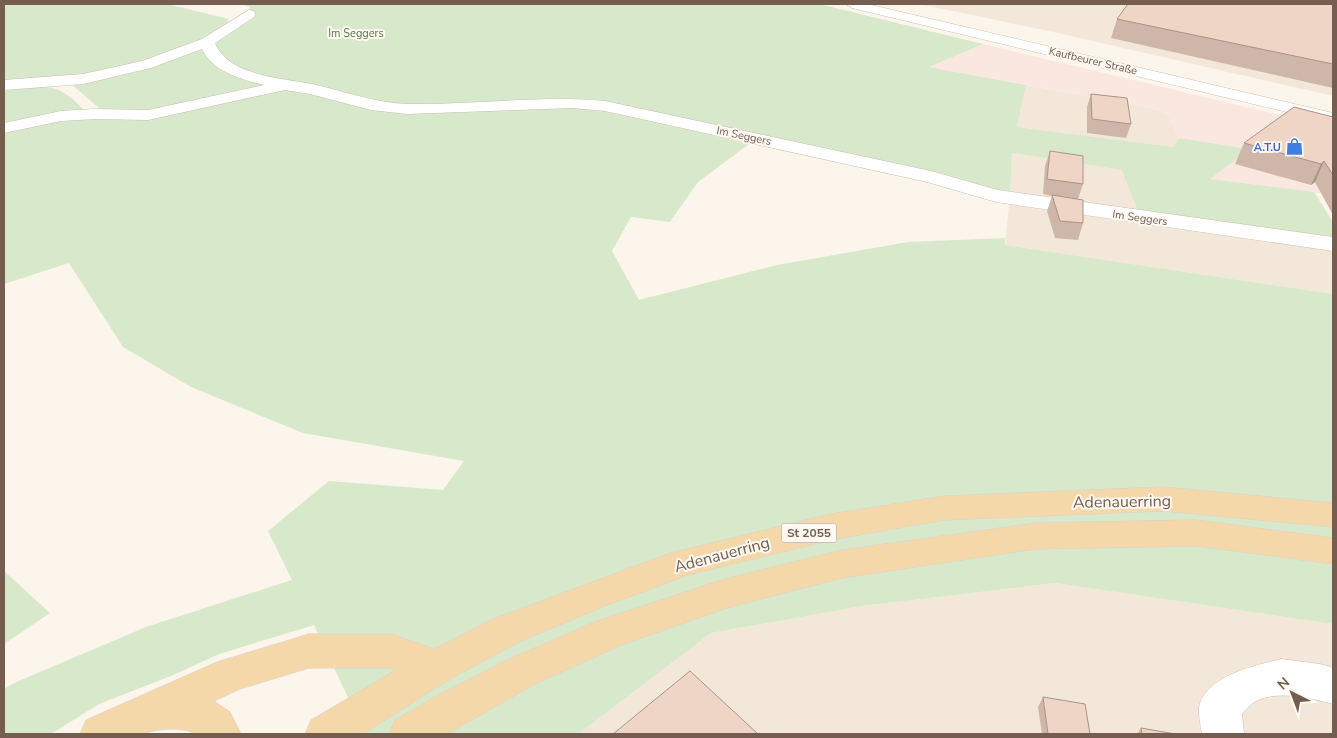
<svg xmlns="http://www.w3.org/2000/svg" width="1337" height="738" viewBox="0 0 1337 738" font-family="'Nunito Sans',sans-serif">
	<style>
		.residential { fill: #f3e7da }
		.commercial { fill: #fae8e0 }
		.green { fill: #d7e9ca }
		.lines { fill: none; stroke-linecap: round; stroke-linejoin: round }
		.street-casing { stroke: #cdbdb1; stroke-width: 1 }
		.secondary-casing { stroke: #cfbeaf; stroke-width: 1 }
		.primary-casing { stroke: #d8d2ce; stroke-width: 1 }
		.street { fill: #fff; fill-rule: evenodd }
		.secondary { fill: #fff; fill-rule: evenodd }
		.primary { fill: #f4d8aa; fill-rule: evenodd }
		.wall { fill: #ceb7a9 }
		.shaded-wall { fill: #a7958a }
		.building { fill: #efd5c5; stroke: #a7958a }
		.labels { text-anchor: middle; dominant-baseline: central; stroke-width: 4; stroke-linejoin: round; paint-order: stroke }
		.far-park-label { font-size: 11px; fill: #577948; stroke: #fef9f2 }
		.far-street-label { font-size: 11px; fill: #755d50; stroke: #fef9f2 }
		.far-shop-label { font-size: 11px; font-weight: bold; fill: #366cbe; stroke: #fef9f2; text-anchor: end }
		.shield { fill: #fef9f2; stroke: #9e8c81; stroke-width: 1 }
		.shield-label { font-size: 12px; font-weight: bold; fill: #755d50 }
		.near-street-label { font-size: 16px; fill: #755d50; stroke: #fef9f2 }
	</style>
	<rect width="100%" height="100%" fill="#fbf5eb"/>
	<!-- residential -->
	<path class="residential" d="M919,4H1333V96L1049,31Z
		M1026,85L1148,107L1168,114L1179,138L1174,147L1017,127Z
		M1012,153L1123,170L1139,214L1333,240V294L1005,245L1010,196Z
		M1055,583L1333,624V734H578L711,633L862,606Z"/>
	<!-- commercial -->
	<path class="commercial" d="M983,44L1333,128V195L1209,179L1250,149L1179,138L1168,114L1148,107L928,67Z"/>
	<!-- green -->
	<path class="green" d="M4,4H167L229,19C220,43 107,73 81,77C55,80 29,81 4,83Z
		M240,4H819L983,44L929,67L1026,85L1017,127L1174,147L1179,138L1250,149L1210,179L1314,192L1333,222V240L1139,214L1122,170L1012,153L1010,196L815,146L608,104L409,107L266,78L236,67L214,49C220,30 246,25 250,7Z
		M196,49L203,51L208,57L267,83L263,86L148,112L100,109L69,82Z
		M20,86C52,86 61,86 83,109L4,126V88Z
		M283,88L308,91L366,107H575L602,109L749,144L698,182L670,222L631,217L612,251L639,300L777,265L908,242L1005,238V245L1333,294V624L1055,583L862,606L711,633L578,734H365L314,625L219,654L171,676L99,704L51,734H4V689L14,683L146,627L292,580L268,531L329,481L443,490L464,461L303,433L191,387L123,347L69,263L4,284V130L61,119L122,118Z
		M4,571L50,613L4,644Z"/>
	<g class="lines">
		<defs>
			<path id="street" d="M249,10L254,11L255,14L254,17L215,43C228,76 282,78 312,84C344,91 375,103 408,104C474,105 539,95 605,101L931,171L998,190L1333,237V251L996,202L927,182L605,111L572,108L407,114L371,110L310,94L285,90L148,120L95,119L61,121L4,133V123L61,111L95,109L148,110L264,85C241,79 213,72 202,49L151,68L83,84L4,90V80L83,74L142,61L202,39Z
				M1281,659L1320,664L1333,668V704C1311,698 1273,689 1253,703C1249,706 1245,710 1242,714L1244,734H1202C1201,726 1198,715 1199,707C1206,675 1255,666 1281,659Z"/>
			<path id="secondary" d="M846,4H867L1333,113V123L852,8Z"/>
			<path id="primary" d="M1164,487L1333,503V527L1164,511L944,520L831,540L688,575L605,606L521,641L450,679L363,734H305L311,720L396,670L391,668H309L240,689L214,701L230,712L241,734H195C184,726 154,729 143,734H80L86,720L217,662L309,634H391L434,649L493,619L670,553L831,514L944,496Z
				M1197,520L1333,538V564L1197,546L1036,549L842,578L727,608L624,644L535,684L447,734H389L395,720L440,694L507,660L597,621L725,579L842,550L1036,523Z"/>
		</defs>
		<!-- street casing -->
		<use href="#street" class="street-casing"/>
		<!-- secondary casing -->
		<use href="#secondary" class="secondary-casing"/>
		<!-- primary casing -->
		<use href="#primary" class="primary-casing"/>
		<!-- street -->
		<use href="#street" class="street"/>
		<!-- secondary -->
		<use href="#secondary" class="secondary"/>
		<!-- primary -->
		<use href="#primary" class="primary"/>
	</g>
	<!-- wall -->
	<path class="wall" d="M1333,4V88L1111,38L1117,19Z
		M1091,94L1131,124L1126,138L1087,133V107Z
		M1333,117V215L1315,182L1311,185L1235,164L1244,143Z
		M1050,151L1083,184L1078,199L1083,223L1078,240L1055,238L1047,211L1052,196L1043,194L1045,166Z
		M1043,697L1090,734H1042L1038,707Z
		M1141,728L1175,734H1137Z"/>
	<!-- shaded-wall -->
	<path class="shaded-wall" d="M1324,161L1315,182L1311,185L1321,164Z"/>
	<!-- building -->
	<path class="building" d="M1128,4H1333V64L1117,19Z
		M1091,94L1127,98L1131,124L1092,119Z
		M1294,107L1333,117V175L1324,161L1321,164L1244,143Z
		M1050,151L1083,156V184L1047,179Z
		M1052,195L1083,200V223L1060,221Z
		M690,671L758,734H613Z
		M1043,697L1085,704L1090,734H1048Z
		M1141,728L1175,734H1142Z"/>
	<!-- icons -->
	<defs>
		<symbol id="shop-bare" viewBox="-9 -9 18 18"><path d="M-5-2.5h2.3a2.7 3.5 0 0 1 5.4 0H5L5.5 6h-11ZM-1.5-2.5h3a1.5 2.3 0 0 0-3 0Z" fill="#3f7fe0" stroke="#fef9f2" stroke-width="2.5" paint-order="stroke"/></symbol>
	</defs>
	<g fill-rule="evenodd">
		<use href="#shop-bare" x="1282" y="134" width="25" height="25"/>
	</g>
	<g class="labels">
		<!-- far-park labels -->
		<g class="far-park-label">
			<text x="356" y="33">Im Seggers</text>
		</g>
		<!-- far-street labels -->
		<g class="far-street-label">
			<text transform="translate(1093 61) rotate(13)">Kaufbeurer Straße</text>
			<text transform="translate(744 136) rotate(12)">Im Seggers</text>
			<text transform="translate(1140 218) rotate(8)">Im Seggers</text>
		</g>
		<!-- far-shop labels -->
		<g class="far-shop-label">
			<text x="1281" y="147">A.T.U</text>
		</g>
		<!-- shield labels -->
		<rect class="shield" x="781.5" y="523.5" width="55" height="19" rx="4"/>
		<g class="shield-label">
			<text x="809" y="533">St 2055</text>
		</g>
		<!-- near-street labels -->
		<g class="near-street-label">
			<text transform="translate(1122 502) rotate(-1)">Adenauerring</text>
			<text transform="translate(722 555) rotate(-15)">Adenauerring</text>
		</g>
	</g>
	<!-- border -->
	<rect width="1337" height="738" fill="none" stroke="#755d50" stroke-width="10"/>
	<!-- north arrow -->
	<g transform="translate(1292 693) rotate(318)" stroke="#fef9f2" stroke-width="4" paint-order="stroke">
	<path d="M0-4L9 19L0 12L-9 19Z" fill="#755d50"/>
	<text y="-8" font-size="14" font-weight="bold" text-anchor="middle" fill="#755d50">N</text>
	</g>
</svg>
